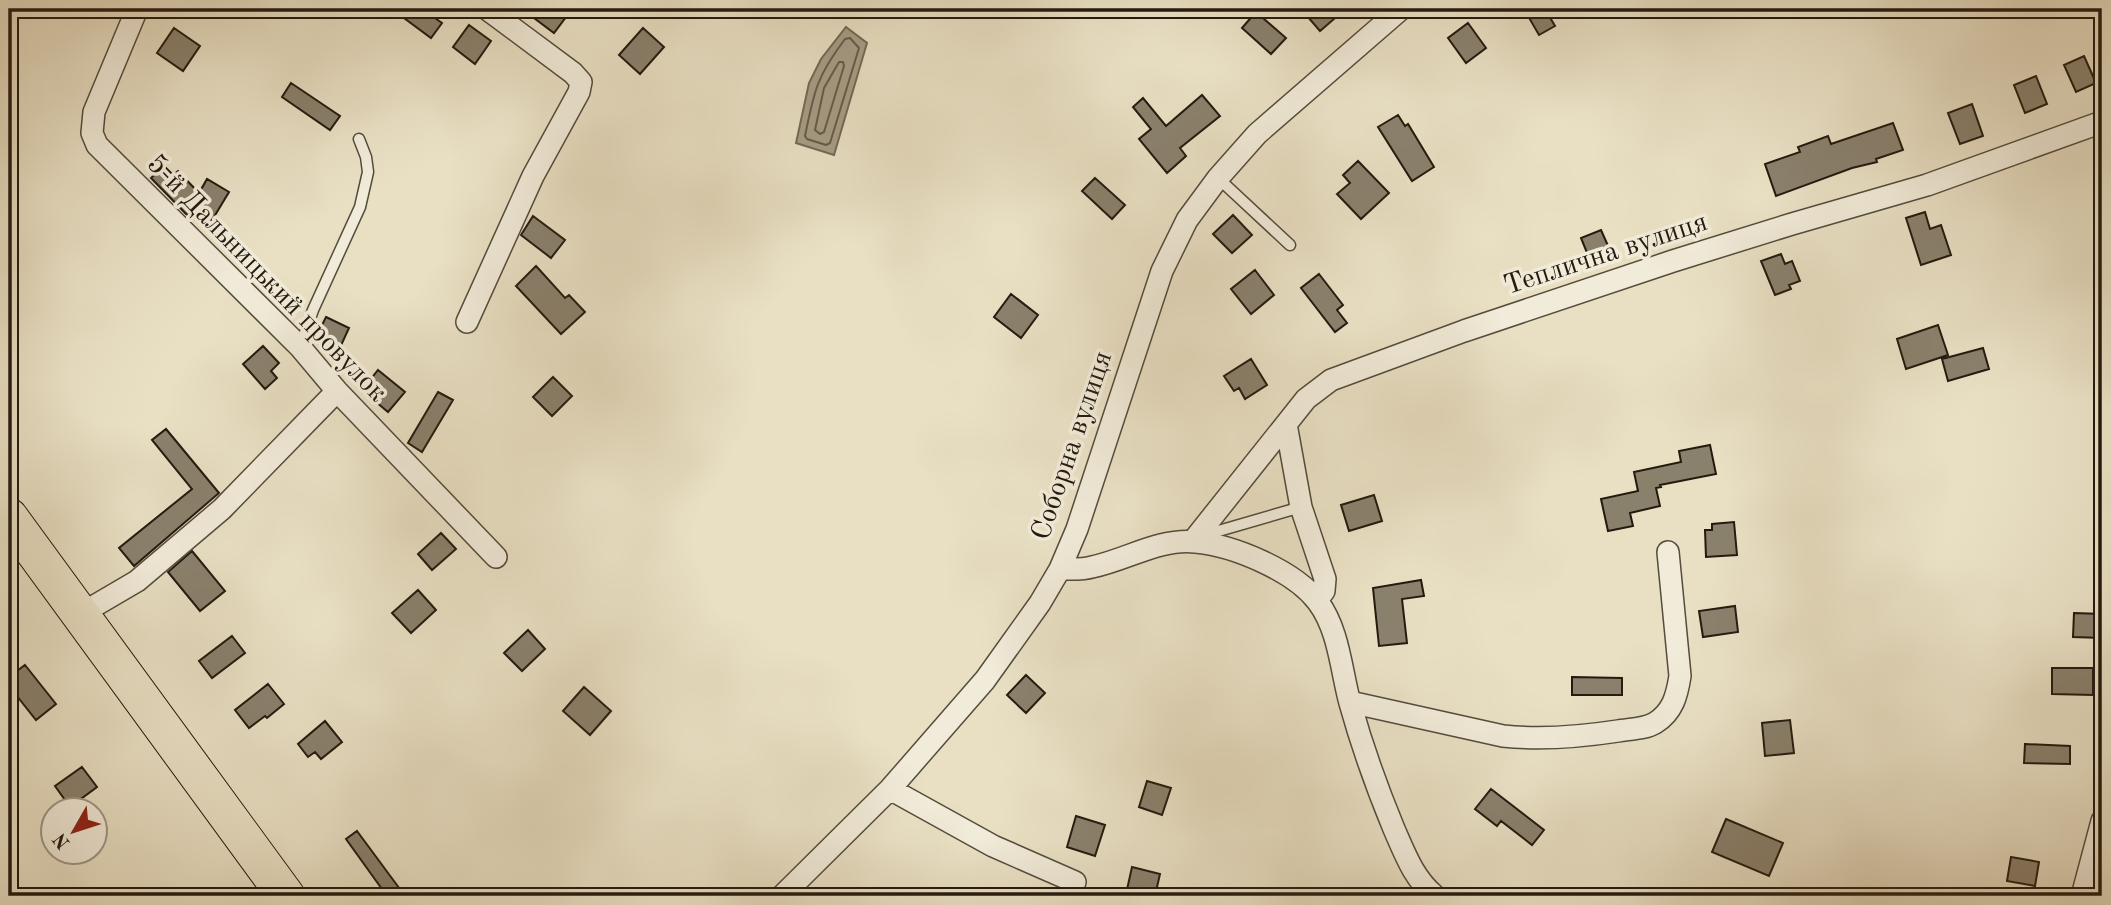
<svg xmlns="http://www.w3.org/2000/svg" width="2111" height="905" viewBox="0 0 2111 905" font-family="'Old Standard TT',serif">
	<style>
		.water { fill: #a69d86; stroke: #726956; stroke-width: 2 }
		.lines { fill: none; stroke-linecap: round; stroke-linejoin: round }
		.shore { stroke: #645c4a; stroke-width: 2 }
		.building { fill: #8a816d; stroke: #231a0f; stroke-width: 2 }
		.service-casing { stroke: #544c3c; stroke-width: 13 }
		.minor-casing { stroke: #544c3c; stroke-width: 24 }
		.trunk-casing { stroke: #231a0f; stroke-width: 39 }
		.service { stroke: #f1ebd9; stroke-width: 10 }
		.minor { stroke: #f1ebd9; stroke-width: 21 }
		.trunk { stroke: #e9e0c4; stroke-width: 37 }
		.labels { text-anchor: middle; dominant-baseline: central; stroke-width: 7; stroke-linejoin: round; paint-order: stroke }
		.street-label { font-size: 28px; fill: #231a0f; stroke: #f1ebd9 }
	</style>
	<rect width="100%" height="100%" fill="#e9e0c4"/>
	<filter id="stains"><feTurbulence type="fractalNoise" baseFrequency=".00286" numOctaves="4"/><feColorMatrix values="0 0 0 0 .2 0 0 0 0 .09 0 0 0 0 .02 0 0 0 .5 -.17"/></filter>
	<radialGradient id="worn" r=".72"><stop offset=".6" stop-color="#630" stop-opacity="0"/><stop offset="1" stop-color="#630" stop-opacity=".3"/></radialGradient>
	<!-- water -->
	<path class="water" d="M846,27L867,43L834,155L796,143L809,83L821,59Z"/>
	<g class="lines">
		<!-- shore -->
		<path class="shore" d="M850,38L859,48L830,143L826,145L807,139L805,136C814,91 817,76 845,39Z
			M839,62H843L844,66L824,132L820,134L815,130L824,88Z"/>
	</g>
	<!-- building -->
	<path class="building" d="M411,9H422L442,23L431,38L404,18Z
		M522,9H572L554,33Z
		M1301,9H1325L1334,19L1320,31Z
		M1524,9H1545L1555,26L1539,35Z
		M1256,12L1286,38L1271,54L1242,28Z
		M1468,23L1486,48L1466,63L1448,38Z
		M469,25L491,41L475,64L453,47Z
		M174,28L200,46L183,71L157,53Z
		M643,28L664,47L640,74L619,55Z
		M2084,56L2096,83L2076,92L2064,65Z
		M2036,76L2047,104L2025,113L2014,85Z
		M291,83L340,116L330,130L282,97Z
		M1202,95L1220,116L1180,148L1186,156L1167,173L1139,139L1151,129L1133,107L1143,98L1166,126Z
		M1972,104L1983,136L1960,144L1948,113Z
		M1398,115L1405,126L1408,124L1434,167L1412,181L1378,127Z
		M1893,123L1903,150L1876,159L1877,162L1852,168L1776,196L1765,164L1800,152L1798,147L1828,136L1831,144Z
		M1358,161L1389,193L1361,219L1337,194L1350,183L1343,175Z
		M164,166L173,175L178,171L199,193L207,179L229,192L208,227L186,214L151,178Z
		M1095,178L1125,205L1112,219L1082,191Z
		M1925,212L1930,229L1941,225L1951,255L1921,265L1906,218Z
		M1233,215L1252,235L1232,253L1213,234Z
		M533,216L565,240L551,258L521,235Z
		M1601,230L1613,257L1592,265L1581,238Z
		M1781,254L1785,264L1792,261L1800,281L1789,285L1791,289L1775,295L1761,261Z
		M536,266L565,298L569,295L585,312L561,334L516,286Z
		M1255,270L1274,295L1251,314L1231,289Z
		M1319,274L1343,305L1337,310L1347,323L1335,332L1301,288Z
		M1011,294L1038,315L1021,338L994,317Z
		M326,317L349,328L338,352L314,341Z
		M1938,325L1948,355L1906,369L1897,339Z
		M263,346L279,363L271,371L277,378L265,389L243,364Z
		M1983,348L1989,369L1948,381L1942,359Z
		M1251,359L1267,385L1245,399L1239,388L1234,391L1224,376Z
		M378,370L405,392L388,412L362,390Z
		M553,377L572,396L552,416L533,397Z
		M438,392L453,400L422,452L408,443Z
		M166,429L219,493L134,566L119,548L192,489L152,440Z
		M1710,445L1716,474L1660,485L1661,487L1656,488L1660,506L1630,513L1633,526L1608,531L1601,499L1638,491L1634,472L1681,462L1679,451Z
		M1374,495L1382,521L1349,531L1341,505Z
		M1734,522L1737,555L1706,557L1705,530H1712V524Z
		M441,533L456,549L432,570L418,554Z
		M192,551L225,591L200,611L168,572Z
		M1421,580L1424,596L1402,599L1407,643L1379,646L1373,588Z
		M418,590L436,610L411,633L392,613Z
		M1735,606L1738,632L1703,637L1699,611Z
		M2074,613L2102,614V638L2073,637Z
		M528,630L545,649L522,671L504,653Z
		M232,636L245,653L212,678L199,661Z
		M25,665L56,704L36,720L9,686V677Z
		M2052,668H2093V695L2052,694Z
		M1026,675L1045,693L1026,713L1007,695Z
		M1572,677L1622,678V695H1572Z
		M268,684L284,704L267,718L265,716L249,728L235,710Z
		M584,687L611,711L590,735L563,711Z
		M1790,720L1794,753L1765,756L1762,723Z
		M325,721L342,742L321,759L315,752L308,757L298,744Z
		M2025,744L2070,746V764L2024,763Z
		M82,767L97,787L70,807L55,786Z
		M1147,781L1171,788L1162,815L1139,807Z
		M1491,789L1544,830L1532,845L1501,821L1497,826L1475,809Z
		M1076,816L1105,825L1095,856L1067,847Z
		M1726,819L1783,843L1769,876L1712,852Z
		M357,831L405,896H387L346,839Z
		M2011,857L2039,862L2035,886L2007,881Z
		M1132,867L1160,874L1155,896L1126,894Z"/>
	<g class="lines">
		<defs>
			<path id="service" d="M1218,178L1290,245
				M300,347L313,310L360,207L368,172L366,157L359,139
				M1200,538L1215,532L1301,507"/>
			<path id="minor" d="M137,9L94,112L92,133L97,145L300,347L337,391L496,557
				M467,322L533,176L579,92L581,82L573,73L487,9
				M1286,424L1301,507L1325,579L1324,591L1317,600
				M1193,541L1306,399L1331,380L1464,331L1673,261L1792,224L1927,185L2102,122
				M1060,569C1071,569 1082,570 1092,567C1126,560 1160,538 1195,542C1233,545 1295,571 1318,602C1339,630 1341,670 1350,703C1362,746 1377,788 1394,829C1405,854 1414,879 1435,896
				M79,615L137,581L222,509L337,391
				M1350,702L1503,736C1542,740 1579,737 1618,731C1630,729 1645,729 1655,723C1673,712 1677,695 1680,676L1668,552
				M890,789L993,846L1075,882
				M782,896L890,789L985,680L1040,603L1060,569L1077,529L1162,271L1187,220L1218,178L1257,134L1401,9
				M2082,896L2102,821"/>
			<path id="trunk" d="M9,517L286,896"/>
		</defs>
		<!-- service casing -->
		<use href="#service" class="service-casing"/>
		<!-- minor casing -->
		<use href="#minor" class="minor-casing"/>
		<!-- trunk casing -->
		<use href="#trunk" class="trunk-casing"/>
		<!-- service -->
		<use href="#service" class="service"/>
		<!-- minor -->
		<use href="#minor" class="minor"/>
		<!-- trunk -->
		<use href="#trunk" class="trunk"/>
	</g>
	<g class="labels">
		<!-- street labels -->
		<g class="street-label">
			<text transform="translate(1606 255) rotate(-18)">Теплична вулиця</text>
			<text transform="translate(266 279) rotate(46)">5-й Дальницький провулок</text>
			<text transform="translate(1073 446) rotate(-71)">Соборна вулиця</text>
		</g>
	</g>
	<!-- margin -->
	<rect width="2111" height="905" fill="none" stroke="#e9e0c4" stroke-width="35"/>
	<rect x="10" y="10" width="2090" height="884" fill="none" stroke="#231a0f" stroke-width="3.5"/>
	<rect x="18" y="18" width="2076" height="870" fill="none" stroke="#231a0f" stroke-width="2"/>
	<!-- north arrow -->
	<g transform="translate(74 831) rotate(231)"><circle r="33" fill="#f1ebd9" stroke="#9f9788" stroke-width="2"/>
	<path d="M0-5L12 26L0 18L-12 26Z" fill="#8f2418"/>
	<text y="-10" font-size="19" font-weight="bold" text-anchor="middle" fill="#231a0f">N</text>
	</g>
	<rect width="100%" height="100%" filter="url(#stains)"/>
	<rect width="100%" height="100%" fill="url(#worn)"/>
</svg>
